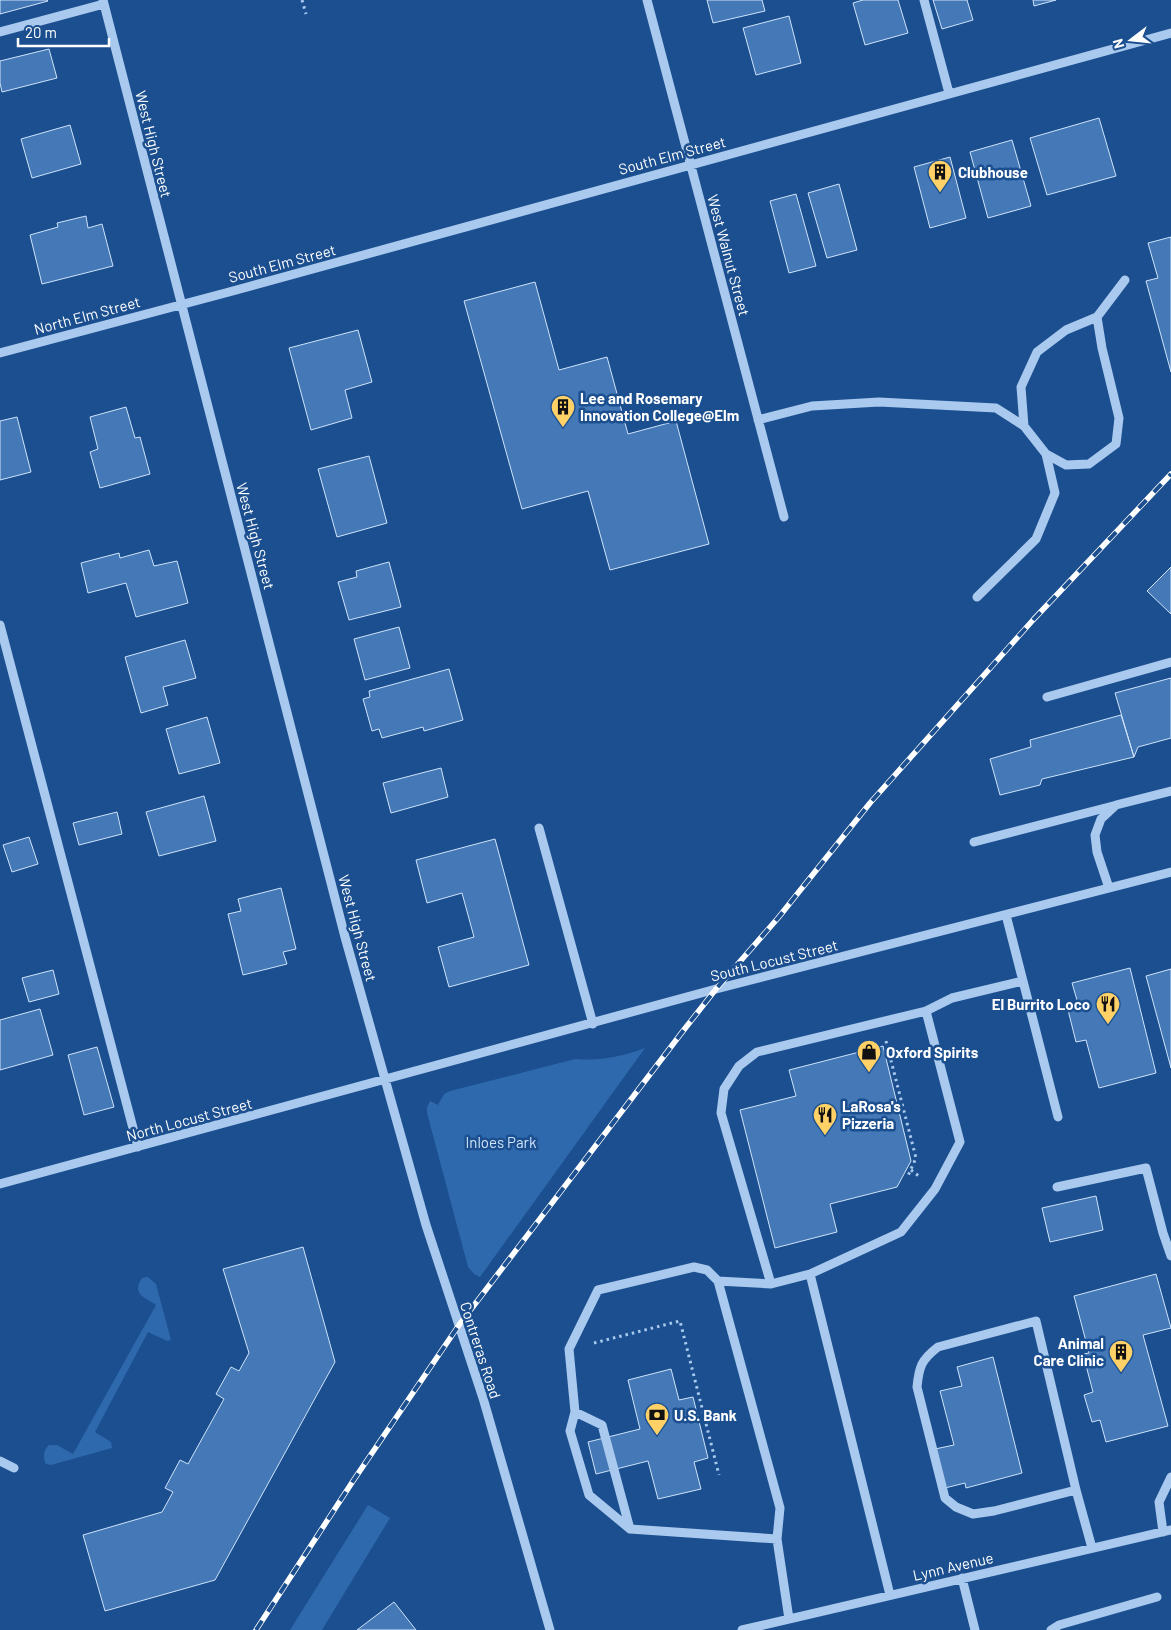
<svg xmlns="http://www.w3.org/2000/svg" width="1171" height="1630" viewBox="0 0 1171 1630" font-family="Barlow,sans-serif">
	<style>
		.green { fill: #2e69ad }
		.building { fill: #4478b7; stroke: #cfe3fa }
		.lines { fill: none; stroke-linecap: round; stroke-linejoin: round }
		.path { stroke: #a9c9ee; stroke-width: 3; stroke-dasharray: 2.5 4; stroke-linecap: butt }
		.minor { stroke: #a9c9ee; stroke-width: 9 }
		.rail-casing { stroke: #fff; stroke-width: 5.5 }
		.rail { stroke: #1b4f8f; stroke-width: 4; stroke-dasharray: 11; stroke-linecap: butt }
		.labels { text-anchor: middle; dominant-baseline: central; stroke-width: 5; stroke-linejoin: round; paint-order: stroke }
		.street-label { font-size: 15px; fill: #fff; stroke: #1b4f8f }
		.poi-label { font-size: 15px; font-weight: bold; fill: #fff; stroke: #1b4f8f; text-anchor: start }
		.park-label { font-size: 15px; fill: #cfe3fa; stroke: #1b4f8f }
	</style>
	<rect width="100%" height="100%" fill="#1b4f8f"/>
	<!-- green -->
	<path class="green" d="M645,1048L480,1277L474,1274L468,1267L427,1113V1107L430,1101L438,1105L444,1094L450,1091L575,1059C602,1061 619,1057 645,1048Z
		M148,1277L156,1284L171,1340L167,1341L148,1332L95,1432L111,1442L112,1448L51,1465L46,1464C42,1458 44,1449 49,1445H57L73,1454L156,1305C145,1297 131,1295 142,1278Z
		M368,1505L390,1518L322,1630H290Z"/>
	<!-- building -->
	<path class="building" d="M0,0H47L48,1L0,14Z
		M707,0H762L765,11L713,23Z
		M863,0H898L908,33L865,45L853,3Z
		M933,0H967L973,20L942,29Z
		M1033,0H1056L1034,6Z
		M789,16L801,63L756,75L743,28Z
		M49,49L57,78L2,92L0,83V61Z
		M1099,118L1116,176L1047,195L1030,138Z
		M70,125L81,164L32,178L21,139Z
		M1012,140L1031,206L988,218L970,152Z
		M950,157L966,218L930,228L914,167Z
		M839,184L857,250L827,258L808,193Z
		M796,194L816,266L789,273L770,201Z
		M86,216L88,228L102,224L113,266L42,284L30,235L58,227L57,223Z
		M1171,237V372L1146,281L1158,278L1148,243Z
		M535,282L559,370L607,357L628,434L676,421L709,544L610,570L588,491L522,509L464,301Z
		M358,330L372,382L345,390L352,418L311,430L289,348Z
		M126,407L135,438L140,437L150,474L100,488L90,452L98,449L90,417Z
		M17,417L31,472L0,480V421Z
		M369,456L387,523L337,537L318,469Z
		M149,550L154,566L177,561L188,603L136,617L126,583L88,593L81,563L119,553L120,558Z
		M389,562L401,607L349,620L338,582L357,577L356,571Z
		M1171,567V614L1147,591Z
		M399,627L410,668L365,680L354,639Z
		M185,640L196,678L163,687L168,705L141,713L125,657Z
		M449,669L463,720L424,731L423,727L382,738L379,729L372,731L363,699L370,697L369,691Z
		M1171,678V738L1138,747L1134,757L1115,693Z
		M1121,715L1134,757L1042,779L1040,785L1000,795L990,759L1031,747L1030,740Z
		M207,717L220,763L179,774L166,729Z
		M441,768L448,797L391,813L383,783Z
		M204,796L216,841L159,856L146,812Z
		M117,812L122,834L79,845L73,823Z
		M29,837L38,864L12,872L3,845Z
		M495,839L529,965L449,987L438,947L474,937L462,893L427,903L416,860Z
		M281,888L296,949L283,952L287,964L243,975L228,914L241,911L238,899Z
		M1130,968L1156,1073L1099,1088L1086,1040L1076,1042L1068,1010L1079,1007L1072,983Z
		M1171,969V1068L1146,976Z
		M53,970L59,994L29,1002L22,978Z
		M40,1009L53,1055L0,1070V1020Z
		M883,1046L911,1161L897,1187L830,1204L837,1232L775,1248L740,1110L796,1096L789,1070Z
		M97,1047L114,1107L84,1115L68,1055Z
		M1096,1196L1103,1230L1050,1242L1042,1208Z
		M303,1247L335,1362L215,1580L105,1611L83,1535L162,1512L173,1492L165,1488L180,1460L188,1464L224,1399L216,1394L231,1367L239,1371L249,1353L223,1269Z
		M1156,1274L1171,1328L1143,1335L1168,1426L1106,1442L1100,1420L1092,1422L1084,1395L1093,1392L1083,1354L1089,1353L1074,1296Z
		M993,1357L1022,1473L966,1488L965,1483L945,1488L935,1449L954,1445L940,1391L962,1386L957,1367Z
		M671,1369L679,1400L693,1397L708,1458L694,1462L701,1489L658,1499L648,1461L596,1474L588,1442L640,1429L628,1380Z
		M394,1602L416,1630H357Z"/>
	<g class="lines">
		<!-- path -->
		<path class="path" d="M302,0L306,14
			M886,1041L916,1158L907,1178
			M911,1170L920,1177
			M594,1343L680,1321L719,1475"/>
		<!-- minor -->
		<path class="minor" d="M103,0L345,937L426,1225L483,1398L550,1630
			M647,0L784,517
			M924,0L949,93
			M0,32L104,4
			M0,353L229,292L1171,33
			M758,420L812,406L879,402L996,408L1024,426L1046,454L1055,493L1036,539L977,597
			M1024,426L1021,387L1037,352L1066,330L1097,317
			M1046,454L1066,465L1089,464L1116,444L1119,418L1102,348L1097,317L1125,280
			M0,625L138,1147
			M1047,697L1171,662
			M539,828L593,1024
			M974,842L1113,806
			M1109,888L1097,852L1095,835L1101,819L1116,805L1171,791
			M1023,981L1058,1117
			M0,1184L716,989L1171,872
			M1057,1187L1146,1168L1163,1233L1171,1256
			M718,1281L771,1284L810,1274
			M771,1284L721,1113L724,1089L739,1066L757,1052L926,1011
			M575,1412L602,1425L630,1529
			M0,1461L14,1468
			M1076,1490L994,1511L973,1514L956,1507L945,1498L917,1387C919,1367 921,1360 938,1347L1036,1321L1076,1490L1092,1548
			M1163,1532L1159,1502L1171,1477
			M777,1539L630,1529L589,1495L570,1431L575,1412L569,1349L598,1290L694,1267L707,1270L718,1281L780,1508L777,1539L789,1619
			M962,1578L975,1630
			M890,1595L810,1274L901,1232L935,1189L960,1142L926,1011L952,998L1023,981L1006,915
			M742,1630L1171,1530
			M1051,1630L1059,1625L1157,1597"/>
		<defs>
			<path id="rail" d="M256,1630L353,1481L459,1325L683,1031L716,989L778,918L870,803L1033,620L1171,474"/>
		</defs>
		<!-- rail casing -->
		<use href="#rail" class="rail-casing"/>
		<!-- rail -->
		<use href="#rail" class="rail"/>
	</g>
	<!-- icons -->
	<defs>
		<symbol id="building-pin" viewBox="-11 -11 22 30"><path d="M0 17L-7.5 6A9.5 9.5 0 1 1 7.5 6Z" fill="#ffd166" stroke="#1b4f8f"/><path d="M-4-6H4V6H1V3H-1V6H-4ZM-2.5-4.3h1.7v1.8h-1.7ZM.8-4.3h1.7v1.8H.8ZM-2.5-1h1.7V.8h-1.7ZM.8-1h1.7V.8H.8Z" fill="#111"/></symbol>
		<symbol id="restaurant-pin" viewBox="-11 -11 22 30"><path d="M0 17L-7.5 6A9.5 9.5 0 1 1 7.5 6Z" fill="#ffd166" stroke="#1b4f8f"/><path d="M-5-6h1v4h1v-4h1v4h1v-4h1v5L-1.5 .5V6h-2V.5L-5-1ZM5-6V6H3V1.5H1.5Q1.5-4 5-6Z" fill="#111"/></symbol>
		<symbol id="shop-pin" viewBox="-11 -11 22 30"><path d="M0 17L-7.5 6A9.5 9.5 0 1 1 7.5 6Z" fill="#ffd166" stroke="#1b4f8f"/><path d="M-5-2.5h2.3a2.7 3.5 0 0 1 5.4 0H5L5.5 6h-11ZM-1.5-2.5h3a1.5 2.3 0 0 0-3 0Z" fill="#111"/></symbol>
		<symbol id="bank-pin" viewBox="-11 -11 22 30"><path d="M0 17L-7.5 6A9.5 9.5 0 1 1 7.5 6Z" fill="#ffd166" stroke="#1b4f8f"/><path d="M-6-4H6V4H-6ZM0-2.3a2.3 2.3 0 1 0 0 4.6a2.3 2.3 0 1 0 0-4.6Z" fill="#111"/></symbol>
	</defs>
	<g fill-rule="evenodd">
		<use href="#building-pin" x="926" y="158" width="28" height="38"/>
		<use href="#building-pin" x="549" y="393" width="28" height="38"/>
		<use href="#restaurant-pin" x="1094" y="990" width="28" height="38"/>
		<use href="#shop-pin" x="855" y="1038" width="28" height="38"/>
		<use href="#restaurant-pin" x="811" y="1101" width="28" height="38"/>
		<use href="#building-pin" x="1107" y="1338" width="28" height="38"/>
		<use href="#bank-pin" x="643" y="1401" width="28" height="38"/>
	</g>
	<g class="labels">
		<!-- street labels -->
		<g class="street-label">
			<text transform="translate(154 144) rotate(76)">West High Street</text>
			<text transform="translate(672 155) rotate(-15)">South Elm Street</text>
			<text transform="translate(729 255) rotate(75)">West Walnut Street</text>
			<text transform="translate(282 263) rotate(-15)">South Elm Street</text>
			<text transform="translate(87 315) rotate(-15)">North Elm Street</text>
			<text transform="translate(256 536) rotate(75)">West High Street</text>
			<text transform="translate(358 928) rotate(75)">West High Street</text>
			<text transform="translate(774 960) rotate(-14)">South Locust Street</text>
			<text transform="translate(189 1119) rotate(-15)">North Locust Street</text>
			<text transform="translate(481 1350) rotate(72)">Contreras Road</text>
			<text transform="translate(953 1566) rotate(-13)">Lynn Avenue</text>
		</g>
		<!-- poi labels -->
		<g class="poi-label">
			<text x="958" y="172">Clubhouse</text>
			<text x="580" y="398">Lee and Rosemary<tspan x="580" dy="17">Innovation College@Elm</tspan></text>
			<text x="1090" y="1004" text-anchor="end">El Burrito Loco</text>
			<text x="886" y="1052">Oxford Spirits</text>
			<text x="842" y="1106">LaRosa's<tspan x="842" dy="17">Pizzeria</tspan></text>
			<text x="1104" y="1343" text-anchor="end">Animal<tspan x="1104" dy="17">Care Clinic</tspan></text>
			<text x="674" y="1415">U.S. Bank</text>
		</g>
		<!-- park labels -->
		<g class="park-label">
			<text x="501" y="1142">Inloes Park</text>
		</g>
	</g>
	<!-- north arrow -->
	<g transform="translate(1131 40) rotate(254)" stroke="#1b4f8f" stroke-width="4" paint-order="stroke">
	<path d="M0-4L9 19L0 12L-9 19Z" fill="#ffffff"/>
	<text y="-8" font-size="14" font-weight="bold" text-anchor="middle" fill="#ffffff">N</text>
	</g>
	<!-- scale -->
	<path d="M18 38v8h91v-8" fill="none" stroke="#ffffff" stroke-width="2.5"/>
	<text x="25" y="38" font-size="15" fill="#ffffff" stroke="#1b4f8f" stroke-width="4" paint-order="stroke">20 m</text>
</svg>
